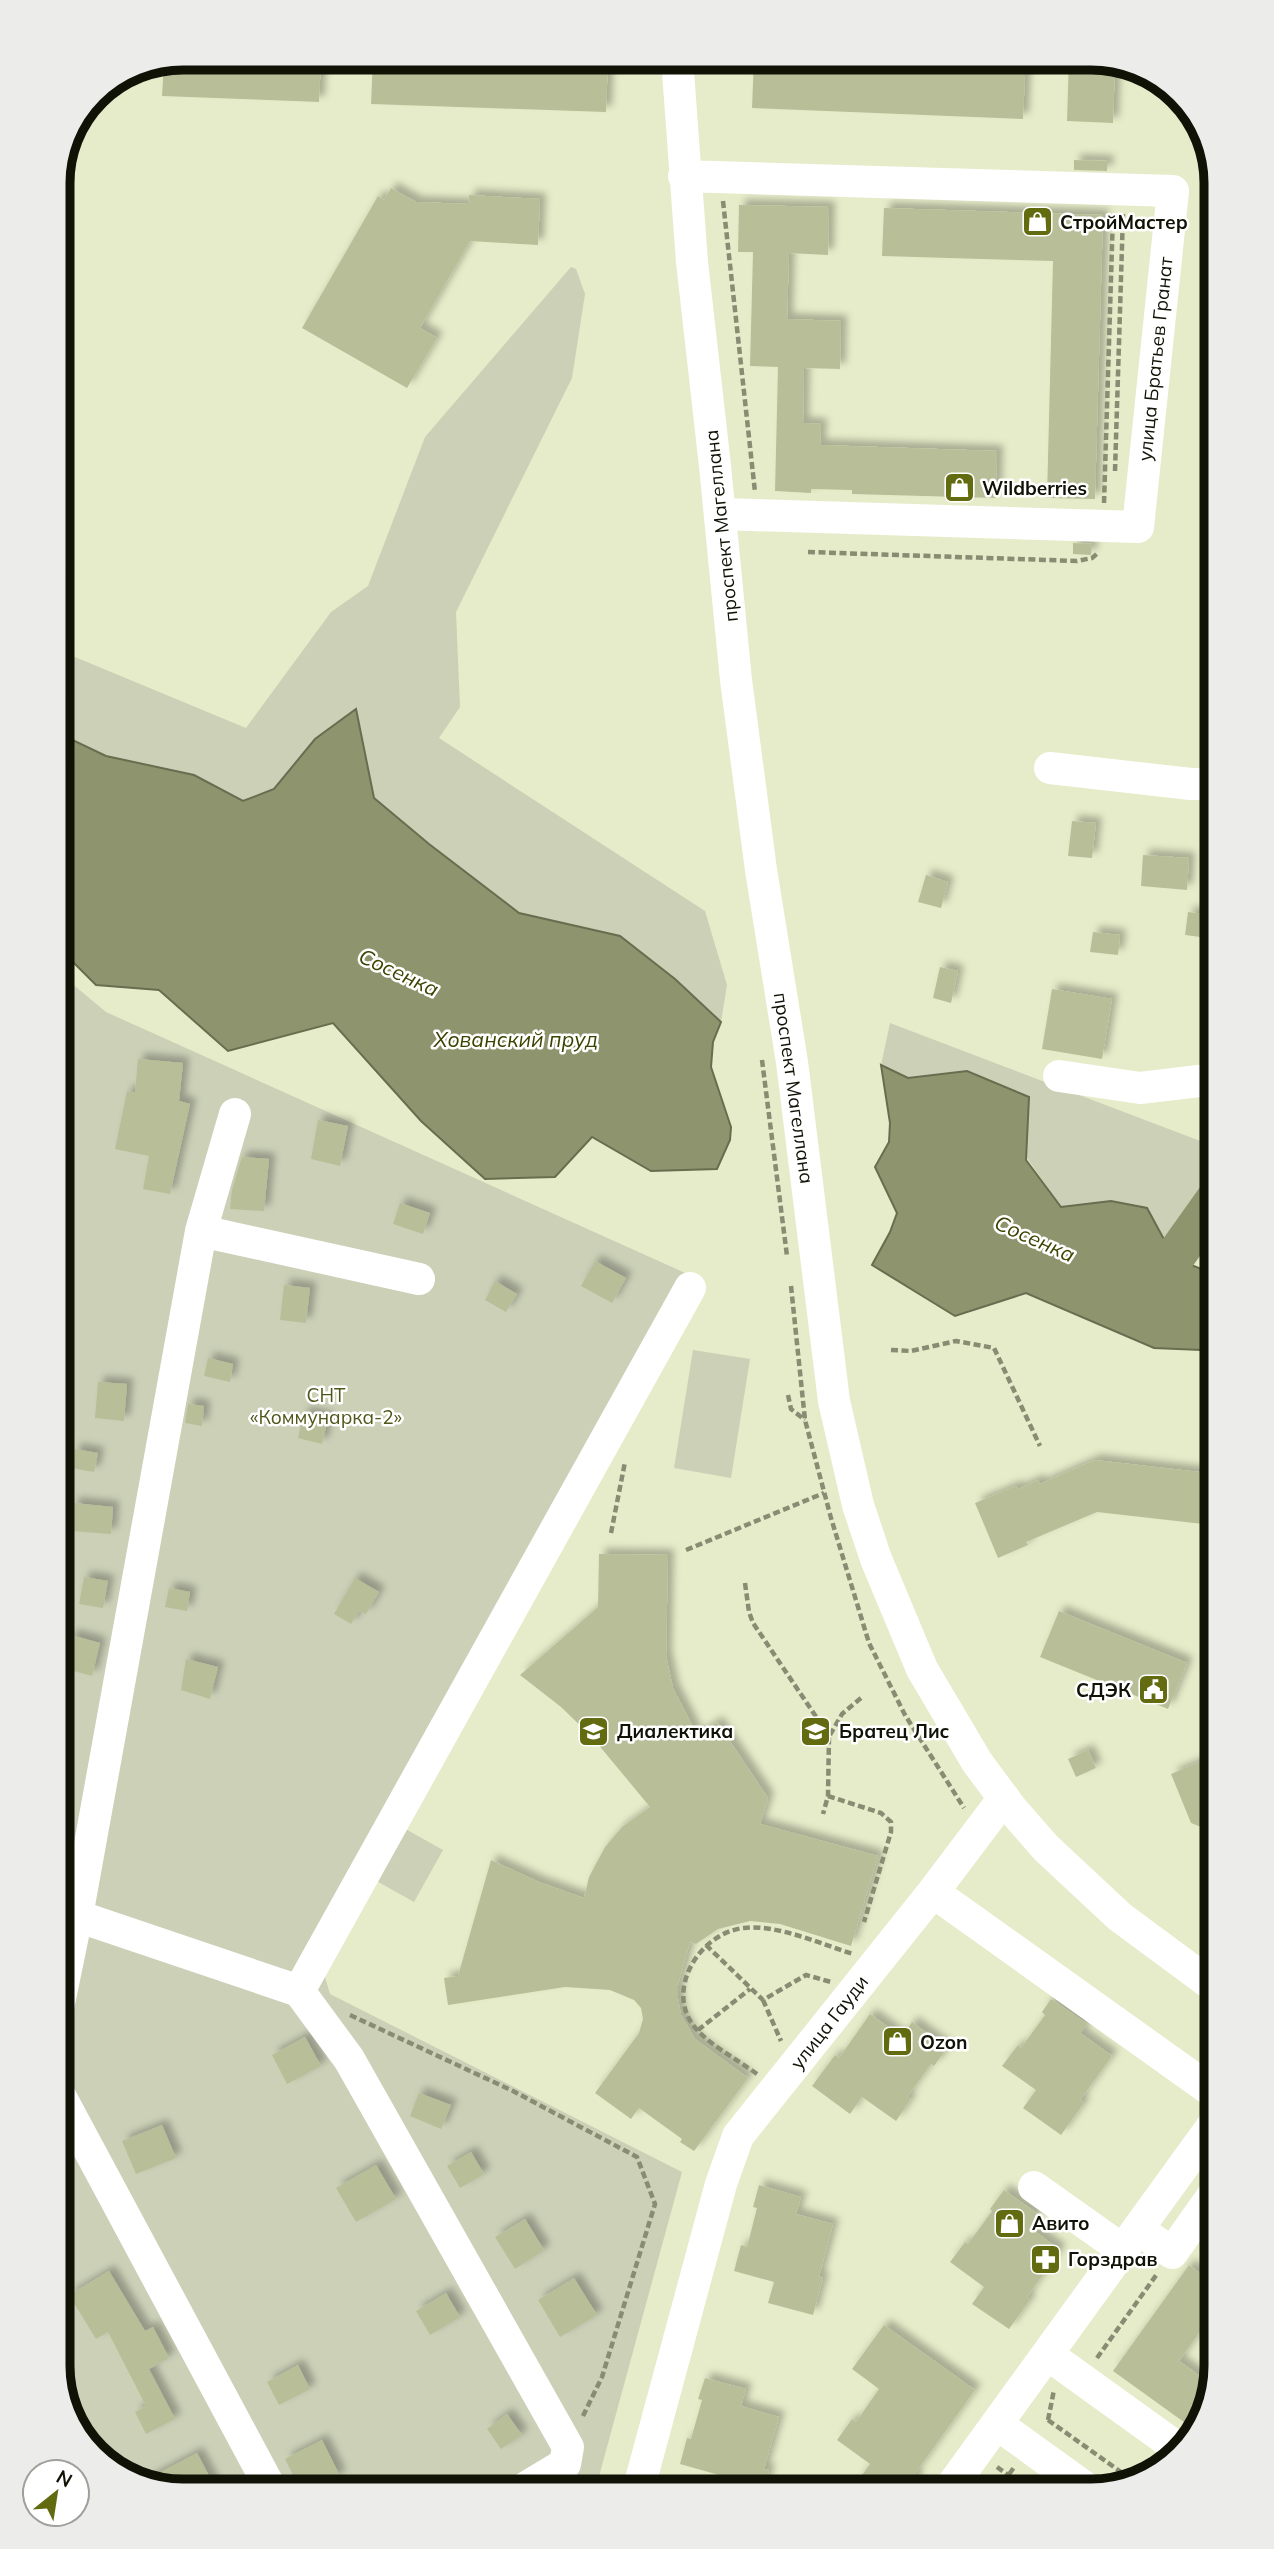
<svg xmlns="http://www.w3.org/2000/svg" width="1274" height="2549" viewBox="0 0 1274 2549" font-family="Mulish,sans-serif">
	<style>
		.green { fill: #cbd0b7 }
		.water { fill: #8e946e; stroke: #686d4f; stroke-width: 2 }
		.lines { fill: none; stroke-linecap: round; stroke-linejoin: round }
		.river { stroke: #8e946e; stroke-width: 40 }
		.building { fill: #b8bf98; filter: url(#shadow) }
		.path { stroke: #878c73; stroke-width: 4.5; stroke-dasharray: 7 3.5; stroke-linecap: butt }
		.minor { stroke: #fff; stroke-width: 32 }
		.labels { text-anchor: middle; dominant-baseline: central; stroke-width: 5; stroke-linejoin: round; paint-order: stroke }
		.poi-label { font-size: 19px; font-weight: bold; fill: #101206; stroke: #fff; text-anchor: start }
		.street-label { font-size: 19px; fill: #101206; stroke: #fff }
		.park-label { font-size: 19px; fill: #505719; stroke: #fff }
		.water-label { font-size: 21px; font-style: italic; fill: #3d4400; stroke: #fff }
		.rim { fill: none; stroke: #101206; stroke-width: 9 }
	</style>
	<defs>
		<filter id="shadow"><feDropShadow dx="6" dy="-6" stdDeviation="3.5" flood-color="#0004"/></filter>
	</defs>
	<rect width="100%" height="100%" fill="#e6ecc9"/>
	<!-- green -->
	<path class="green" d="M571,267L576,269L585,294L572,378L456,612L460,707L439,738L705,911L727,985L721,1022L675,979L620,936L519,913L429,844L374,798L356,709L315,739L274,789L243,801L194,775L106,756L58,733V650L246,728L331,612L368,586L425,437Z
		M58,972L106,1012L703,1281L322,1967L330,1994L682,2172L595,2491H176L107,2466L67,2413L58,2366Z
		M890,1023L1216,1147V1199L1174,1258L1146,1208L1111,1201L1061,1207L967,1071L908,1078L881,1065Z
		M693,1350L750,1359L731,1478L674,1468Z
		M402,1827L443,1850L414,1902L373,1879Z"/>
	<!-- water -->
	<path class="water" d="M356,709L374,798L429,844L519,913L620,936L675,979L721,1022L713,1042L711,1067L731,1127L730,1140L717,1169L651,1171L592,1137L555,1177L485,1179L421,1121L333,1023L228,1051L159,990L96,985L58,947V733L106,756L194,775L243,801L274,789L315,739Z
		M881,1065L908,1078L967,1071L1029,1097L1026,1160L1061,1207L1111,1201L1147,1208L1174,1258L1216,1275V1347L1201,1350L1154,1348L1026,1293L955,1316L872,1265L890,1232L897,1213L875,1167L889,1142L890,1123Z"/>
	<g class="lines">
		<!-- river -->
		<path class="river" d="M1121,1259L1174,1258L1216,1199"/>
	</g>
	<!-- building -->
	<path class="building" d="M183,58H321L319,102L162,96L164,62Z
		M373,58L563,62V58H608L606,112L371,104Z
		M754,58H798V64L1025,74L1023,119L752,108Z
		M1069,58H1099L1115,64L1113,123L1067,121Z
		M1074,160L1108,161L1107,171L1074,170Z
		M391,188L416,202L468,204L469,195L540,199L538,245L470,241L420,328L437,338L407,388L302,328L378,196L384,200Z
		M739,205L829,207L828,255L789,253L787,319L841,321L840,369L804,368L803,423L821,424L820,445L997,451L996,498L852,494V490L811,489V493L775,491L778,367L750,366L753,252H738Z
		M884,208L1103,215L1095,499L1047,498L1053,261L882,256Z
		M1073,543L1092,544L1091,555L1073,554Z
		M1072,821L1096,823L1092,858L1068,856Z
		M1143,855L1189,858L1187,890L1141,886Z
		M926,875L948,882L941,908L918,902Z
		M1188,912L1211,915L1208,938L1185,935Z
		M1093,932L1120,935L1118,955L1090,952Z
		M940,967L958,971L951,1003L933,998Z
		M1052,989L1112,999L1102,1059L1042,1049Z
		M138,1059L183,1063L179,1101L190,1104L170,1194L143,1189L149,1156L115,1149L127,1091L135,1093Z
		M318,1120L348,1126L340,1166L311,1159Z
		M242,1157L269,1159L264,1211L230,1209L232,1190Z
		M400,1203L430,1213L423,1234L393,1224Z
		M595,1261L626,1278L612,1303L581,1286Z
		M495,1281L517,1294L506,1312L485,1300Z
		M284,1285L310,1288L306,1323L280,1320Z
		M208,1358L233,1364L230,1382L204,1376Z
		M98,1382L127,1384L124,1421L95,1418Z
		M188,1404L204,1406L202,1426L185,1423Z
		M304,1412L328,1418L322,1444L298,1438Z
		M75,1449L98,1453L94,1472L71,1468Z
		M1095,1460L1208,1473L1203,1524L1097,1512L1026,1542L1028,1545L998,1558L975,1503L1016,1486L1018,1489L1038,1480L1040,1484Z
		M73,1503L113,1507L111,1534L71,1531Z
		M599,1554L668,1555L666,1656L673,1688L697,1735L717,1722L768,1798L760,1824L878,1856L851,1946L780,1924L750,1921L718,1929L696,1944L690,1942L678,1985V1999L681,2015L695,2039L748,2078L694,2151L680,2142L682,2139L639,2108L631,2119L595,2093L639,2033L643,2019L641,2008L634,2000L610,1990L565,1987L448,2005L444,1978L458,1976L491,1860L539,1882L584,1898L589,1877L605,1847L622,1827L650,1807L592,1737L561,1707L520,1675L598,1607Z
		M84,1577L108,1581L103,1608L79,1604Z
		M355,1578L379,1592L366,1614L359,1611L351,1624L334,1614Z
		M169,1588L190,1592L187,1611L165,1607Z
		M1059,1611L1187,1663L1168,1709L1040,1657Z
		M71,1635L100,1643L92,1676L63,1668Z
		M186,1659L218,1667L210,1699L181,1690Z
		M1088,1750L1096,1768L1076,1777L1068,1759Z
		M1216,1755V1833L1191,1823L1171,1774Z
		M1051,1999L1087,2024L1080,2033L1112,2056L1080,2100L1084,2103L1061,2135L1023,2108L1036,2090L1002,2066L1018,2045L1021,2048L1045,2015L1042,2012Z
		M870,2014L902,2037L912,2022L947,2048L934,2066L931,2064L907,2097L911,2099L896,2121L862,2097L850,2114L812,2086L835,2055L839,2058Z
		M305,2037L321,2066L287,2084L272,2055Z
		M419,2093L451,2105L441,2129L410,2116Z
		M162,2125L176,2158L136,2174L122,2141Z
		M471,2152L484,2174L460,2188L447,2166Z
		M376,2165L396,2199L356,2222L336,2188Z
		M759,2185L801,2197L796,2214L833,2224L819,2277L823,2278L813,2315L768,2303L774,2282L734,2271L741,2245L747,2247L757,2208L753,2207Z
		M1004,2190L1038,2214L1029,2227L1060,2250L1027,2297L1030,2300L1009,2329L972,2304L984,2287L950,2262L965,2242L968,2244L992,2211L990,2209Z
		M525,2219L544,2250L515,2269L495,2237Z
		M1189,2265L1216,2285V2309L1179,2361L1211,2384L1205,2402L1188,2425L1113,2371Z
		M109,2271L145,2331L153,2327L169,2358L149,2369L175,2419L146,2434L135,2412L146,2406L108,2332L96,2339L69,2295Z
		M574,2278L597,2315L560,2337L538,2300Z
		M446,2293L460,2317L430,2335L416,2311Z
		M884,2325L975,2390L914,2475L918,2478L908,2491H871L857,2482L870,2464L837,2440L852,2419L856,2422L879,2389L852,2369Z
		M298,2365L310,2389L279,2405L267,2382Z
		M705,2378L746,2389L741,2406L779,2417L764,2469L769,2470L763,2491H715L719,2475L680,2464L687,2438L691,2439L702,2400L698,2399Z
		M507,2414L522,2435L501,2449L487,2429Z
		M322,2440L340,2476L312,2491H301L285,2459Z
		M197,2453L217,2491H176L146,2480Z"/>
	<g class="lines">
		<!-- path -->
		<path class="path" d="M723,201L755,492
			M1115,471L1123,214
			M1104,503L1113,214
			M808,552L1077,561L1092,558L1098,553
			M762,1060L787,1256
			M791,1286L805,1420L831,1518L869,1643L905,1715L964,1808
			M891,1350L911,1351L956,1341L994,1348L1040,1446
			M788,1395L791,1409L805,1420
			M611,1533L625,1462
			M686,1550L824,1493
			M745,1583L749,1612L753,1623L829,1736L828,1796L823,1814
			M830,1735L842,1714L861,1698
			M828,1796L881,1813L891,1822V1832L864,1922
			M706,1945L763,2000L806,1975L831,1982
			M763,2000L781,2041
			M350,2015L513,2091L637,2157L655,2204L602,2377L582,2418
			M698,2030L750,1989
			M757,2074C738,2060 706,2043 693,2025C665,1987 702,1932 744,1928C777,1924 821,1944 853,1954
			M1207,2248L1216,2255
			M1216,2355L1214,2354L1216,2351
			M1097,2358L1157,2274
			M1048,2420L1135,2482
			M1048,2420L1054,2390
			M997,2467L1030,2491
			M997,2491L1015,2466"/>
		<!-- minor -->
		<path class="minor" d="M677,58L692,262L715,466L736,680L761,870L792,1062L834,1401L858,1505L876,1559L922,1669L977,1762L1011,1808L1046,1848L1120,1917L1216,1988
			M684,176L1173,191L1138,527L720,514
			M1050,768L1191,784H1216
			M1059,1076L1140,1088L1216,1079
			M201,1231L419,1279
			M933,1892L1004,1798
			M77,1916L299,1991
			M58,2008L77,1916L201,1231L235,1114
			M58,2092L272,2491
			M1034,2187L1123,2250
			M1138,2229L1172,2253L1216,2191
			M1047,2354L1179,2449
			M997,2424L1090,2491
			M520,2491L565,2464L568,2447L349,2059L299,1991L690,1288
			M638,2491L721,2184L738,2136L933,1892L1216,2094
			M948,2491L1216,2121"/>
	</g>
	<!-- icons -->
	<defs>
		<symbol id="shop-square" viewBox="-11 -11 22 22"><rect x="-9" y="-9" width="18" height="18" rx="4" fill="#636b11" stroke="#fff"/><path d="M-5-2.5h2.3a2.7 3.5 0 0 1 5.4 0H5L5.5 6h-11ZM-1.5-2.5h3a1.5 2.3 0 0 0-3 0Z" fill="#fff"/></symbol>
		<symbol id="civic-square" viewBox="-11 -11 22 22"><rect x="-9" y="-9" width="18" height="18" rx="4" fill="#636b11" stroke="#fff"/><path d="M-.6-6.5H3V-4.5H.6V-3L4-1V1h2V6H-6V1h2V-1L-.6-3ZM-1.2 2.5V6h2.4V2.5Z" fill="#fff"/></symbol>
		<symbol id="school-square" viewBox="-11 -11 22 22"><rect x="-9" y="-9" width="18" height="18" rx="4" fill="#636b11" stroke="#fff"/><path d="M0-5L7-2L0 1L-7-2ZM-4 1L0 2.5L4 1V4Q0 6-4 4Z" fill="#fff"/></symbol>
		<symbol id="pharmacy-square" viewBox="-11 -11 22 22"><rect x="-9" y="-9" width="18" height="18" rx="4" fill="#636b11" stroke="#fff"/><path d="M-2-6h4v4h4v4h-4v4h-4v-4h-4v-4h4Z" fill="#fff"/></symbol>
	</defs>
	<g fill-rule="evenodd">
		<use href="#shop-square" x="1020" y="204" width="35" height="35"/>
		<use href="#shop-square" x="942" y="470" width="35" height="35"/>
		<use href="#civic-square" x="1136" y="1672" width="35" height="35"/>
		<use href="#school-square" x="576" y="1714" width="35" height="35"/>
		<use href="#school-square" x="798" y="1714" width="35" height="35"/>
		<use href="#shop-square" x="880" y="2024" width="35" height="35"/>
		<use href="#shop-square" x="992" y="2206" width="35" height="35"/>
		<use href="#pharmacy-square" x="1028" y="2242" width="35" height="35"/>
	</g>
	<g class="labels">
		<!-- poi labels -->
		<g class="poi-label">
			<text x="1060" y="222">СтройМастер</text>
			<text x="982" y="488">Wildberries</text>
			<text x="1131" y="1690" text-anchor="end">СДЭК</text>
			<text x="617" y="1731">Диалектика</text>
			<text x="839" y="1731">Братец Лис</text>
			<text x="920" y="2042">Ozon</text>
			<text x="1032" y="2223">Авито</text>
			<text x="1068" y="2259">Горздрав</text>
		</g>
		<!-- street labels -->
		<g class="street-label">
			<text transform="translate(1155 359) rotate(-84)">улица Братьев Гранат</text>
			<text transform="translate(721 526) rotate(-96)">проспект Магеллана</text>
			<text transform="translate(794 1088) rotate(82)">проспект Магеллана</text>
			<text transform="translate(829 2022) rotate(-52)">улица Гауди</text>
		</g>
		<!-- park labels -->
		<g class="park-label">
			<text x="326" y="1395">СНТ<tspan x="326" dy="22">«Коммунарка-2»</tspan></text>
		</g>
		<!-- water labels -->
		<g class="water-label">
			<text transform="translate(399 972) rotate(25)">Сосенка</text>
			<text x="516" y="1039">Хованский пруд</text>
			<text transform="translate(1035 1238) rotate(24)">Сосенка</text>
		</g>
	</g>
	<!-- crop -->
	<path d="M0 0H1274V2549H0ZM183 70H1091A113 113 0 0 1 1204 183V2366A113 113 0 0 1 1091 2479H183A113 113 0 0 1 70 2366V183A113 113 0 0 1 183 70Z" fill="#ececeb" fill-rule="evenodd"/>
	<path class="rim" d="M183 70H1091A113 113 0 0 1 1204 183V2366A113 113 0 0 1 1091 2479H183A113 113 0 0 1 70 2366V183A113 113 0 0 1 183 70Z"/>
	<!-- north arrow -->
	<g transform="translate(56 2493) rotate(30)"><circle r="33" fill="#ffffff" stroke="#9fa09b" stroke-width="2"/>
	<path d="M0-5L12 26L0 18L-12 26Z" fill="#636b11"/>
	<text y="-10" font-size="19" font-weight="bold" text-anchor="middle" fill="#101206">N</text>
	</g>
</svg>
